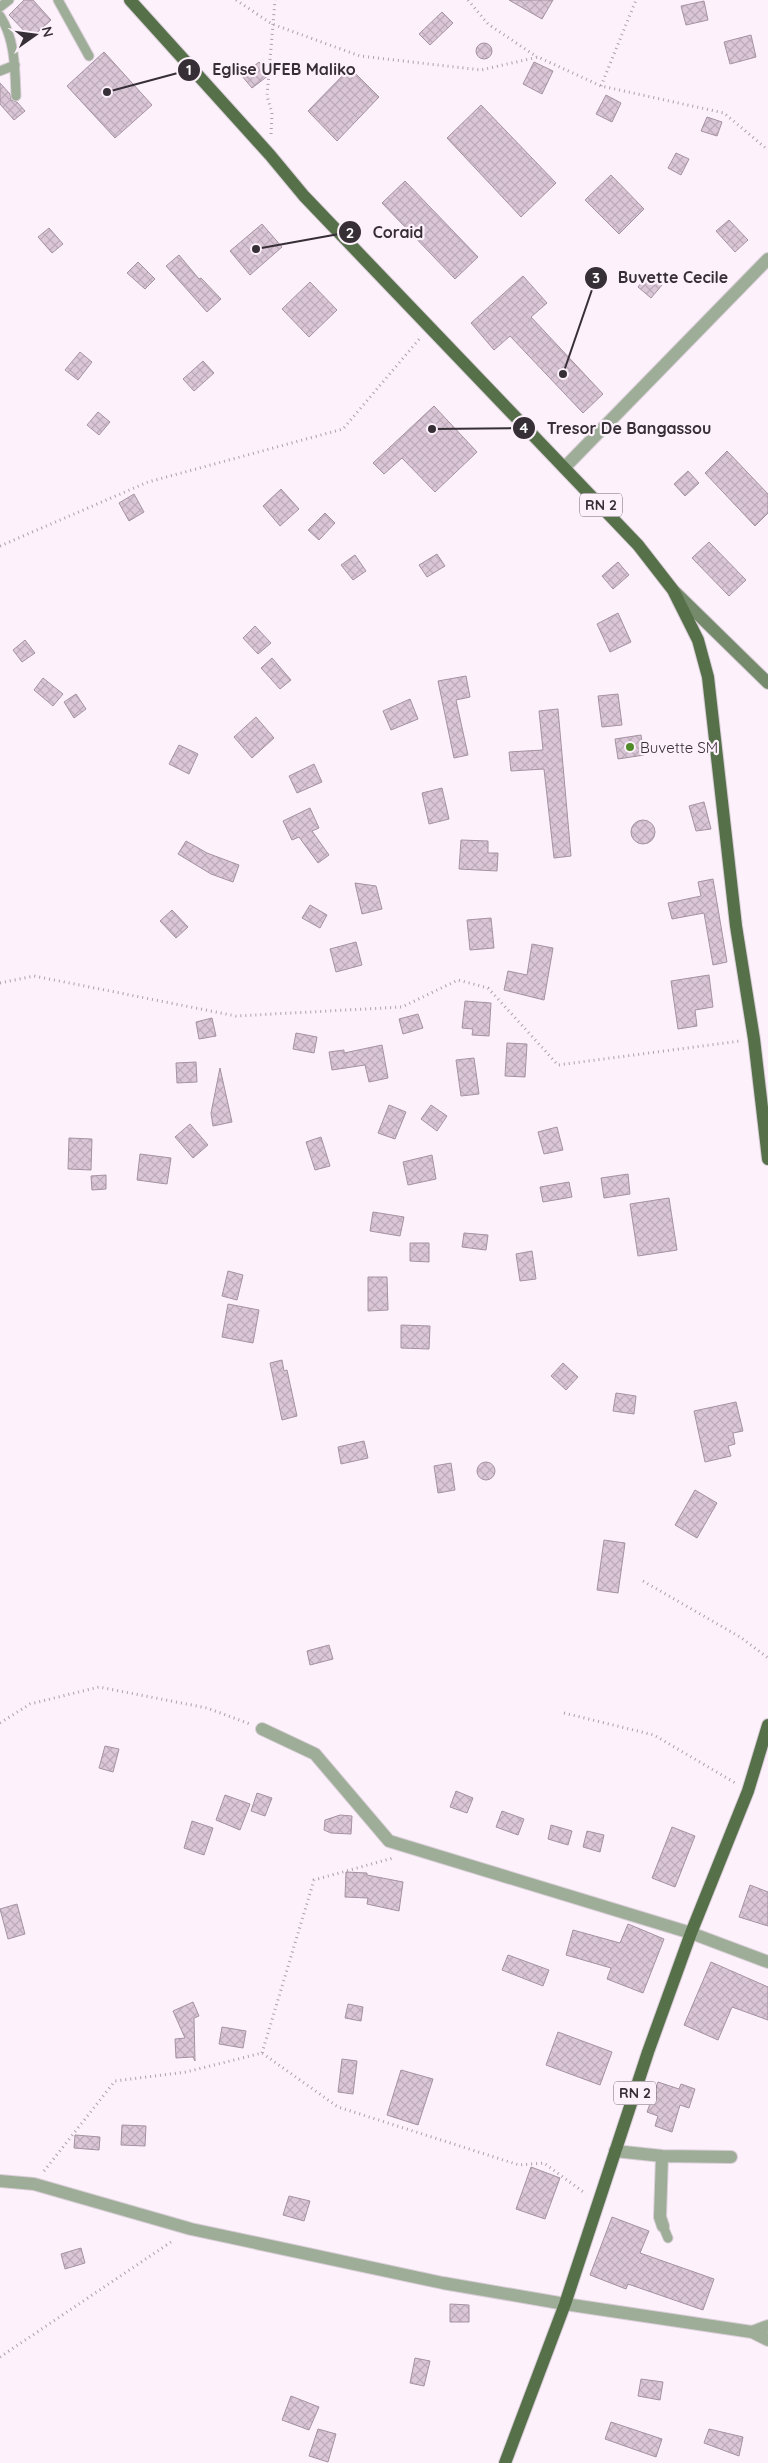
<svg xmlns="http://www.w3.org/2000/svg" width="768" height="2463" viewBox="0 0 768 2463" font-family="Quicksand,sans-serif">
	<style>
		.building { fill: url(#building-cross-hatch); stroke: #a592a2 }
		.lines { fill: none; stroke-linecap: round; stroke-linejoin: round }
		.lane-casing { stroke: #d9ced8; stroke-width: 11 }
		.street-casing { stroke: #d9ced8; stroke-width: 14 }
		.secondary-casing { stroke: #d9ced8; stroke-width: 14 }
		.primary-casing { stroke: #d9ced8; stroke-width: 14 }
		.path { stroke: #aca2ab; stroke-width: 3; stroke-dasharray: 1 4; stroke-linecap: butt }
		.lane { stroke: #9ead97; stroke-width: 9 }
		.street { stroke: #9ead97; stroke-width: 12 }
		.secondary { stroke: #748a6a; stroke-width: 12 }
		.primary { stroke: #56704a; stroke-width: 12 }
		.poi-dot { fill: #4f8b29; stroke: #fdf1fb; stroke-width: 2 }
		.labels { text-anchor: middle; dominant-baseline: central; stroke-width: 4.5; stroke-linejoin: round; paint-order: stroke }
		.shield { fill: #fdf1fb; stroke: #726971; stroke-width: 1 }
		.shield-label { font-size: 14px; font-weight: bold; fill: #372f36 }
		.poi-label { font-size: 15px; fill: #372f36; stroke: #fdf1fb; text-anchor: start }
		.leader { fill: none; stroke: #372f36; stroke-width: 2 }
		.callout-dot { fill: #372f36; stroke: #fdf1fb; stroke-width: 2 }
		.mark-label { font-size: 15px; text-anchor: middle; font-weight: bold; fill: #fff }
		.callout-label { font-size: 16px; text-anchor: middle; font-weight: bold; fill: #372f36; stroke: #fdf1fb; stroke-width: 4.5; stroke-linejoin: round; paint-order: stroke }
	</style>
	<defs>
		<pattern id="building-cross-hatch" width="8" height="8" patternUnits="userSpaceOnUse" patternTransform="scale(1.25)"><rect width="8" height="8" fill="#dac6d7"/><path d="M0 0l8 8M0 8l8-8" fill="none" stroke="#bcaab9"/></pattern>
	</defs>
	<rect width="100%" height="100%" fill="#fdf1fb"/>
	<!-- building -->
	<path class="building" d="M24,0H33L51,20L31,38L9,15Z
		M509,0H553L542,19Z
		M704,1L708,20L686,25L681,6Z
		M442,12L453,23L430,45L419,34Z
		M751,35L756,57L730,64L724,42Z
		M476 51a8 8 0 1 1 16 0a8 8 0 1 1-16 0Z
		M104,52L152,105L115,138L67,86Z
		M259,62L269,75L252,88L242,76Z
		M534,62L553,71L542,94L523,84Z
		M350,68L379,97L337,141L308,111Z
		M0,83L10,94L11,100L17,102L25,111L14,120L0,104Z
		M606,95L621,103L612,122L596,114Z
		M481,105L556,183L521,217L447,138Z
		M707,117L722,122L717,136L701,131Z
		M676,153L689,159L681,175L668,168Z
		M611,175L644,209L619,234L585,200Z
		M405,181L478,257L455,279L382,203Z
		M729,220L748,240L735,252L716,231Z
		M262,224L282,247L250,275L230,251Z
		M49,228L63,244L52,253L38,237Z
		M179,255L199,279L201,278L221,299L207,312L166,266Z
		M138,262L155,279L145,289L127,273Z
		M649,273L662,285L651,298L638,287Z
		M523,276L547,303L531,317L603,394L583,413L510,336L494,350L471,323Z
		M310,282L337,310L309,337L282,309Z
		M80,352L92,362L78,380L65,370Z
		M203,361L214,373L194,391L183,379Z
		M434,406L477,452L435,492L402,458L384,474L373,463Z
		M98,412L110,422L99,435L87,425Z
		M727,451L768,494V513L755,526L705,473Z
		M688,471L699,483L685,496L674,484Z
		M281,489L299,509L280,526L263,506Z
		M134,494L144,512L129,521L119,503Z
		M325,513L335,523L319,540L308,530Z
		M709,542L746,580L729,596L692,558Z
		M437,554L445,566L427,577L419,565Z
		M355,555L366,571L353,580L341,565Z
		M618,562L629,575L613,589L602,576Z
		M618,613L631,642L610,652L597,624Z
		M255,626L271,643L258,654L243,638Z
		M25,640L35,653L22,662L13,650Z
		M272,658L291,680L280,689L261,668Z
		M466,676L470,697L456,700L468,755L454,758L438,681Z
		M43,678L63,694L53,706L34,690Z
		M76,694L86,709L74,718L64,702Z
		M618,694L622,725L602,727L598,696Z
		M410,699L418,719L391,730L383,711Z
		M558,709L571,856L554,858L544,769L511,771L509,752L543,750L539,711Z
		M256,717L274,738L252,758L234,737Z
		M641,735L644,755L618,759L615,739Z
		M179,745L198,754L189,774L169,764Z
		M314,764L322,782L297,793L289,776Z
		M442,788L449,819L429,824L422,793Z
		M704,802L711,829L696,831L689,806Z
		M310,808L319,828L312,831L329,855L318,863L299,837L292,840L283,821Z
		M631 832a12 12 0 1 1 24 0a12 12 0 1 1-24 0Z
		M461,840L488,841V853H498L497,871L459,869Z
		M186,841L207,853L239,865L233,882L211,874L178,854Z
		M713,879L727,962L713,965L704,913L672,919L668,903L701,896L698,882Z
		M355,883L376,886L382,909L362,914Z
		M310,905L327,915L320,928L302,918Z
		M172,910L188,927L176,938L160,921Z
		M491,918L494,948L470,950L467,920Z
		M356,942L362,965L336,972L330,949Z
		M532,944L553,948L544,1000L504,990L508,971L527,975Z
		M709,975L713,1007L695,1010L697,1026L678,1029L671,981Z
		M465,1001L491,1003L489,1036L472,1035L473,1029L462,1028Z
		M418,1014L423,1028L403,1034L399,1019Z
		M212,1018L216,1036L199,1039L196,1022Z
		M296,1033L317,1037L314,1053L293,1049Z
		M507,1043L527,1044L525,1077L505,1076Z
		M382,1045L388,1078L369,1082L365,1065L332,1070L329,1052L344,1050V1053Z
		M474,1058L479,1094L461,1096L456,1060Z
		M196,1062L197,1082L177,1083L176,1063Z
		M220,1068L232,1122L213,1126L211,1113Z
		M389,1105L406,1112L395,1139L378,1133Z
		M431,1105L447,1116L437,1131L421,1119Z
		M190,1124L208,1145L193,1158L175,1137Z
		M557,1127L563,1150L544,1154L538,1132Z
		M321,1137L330,1166L315,1170L306,1142Z
		M69,1138L92,1139L91,1170L68,1169Z
		M140,1154L171,1158L167,1184L137,1180Z
		M432,1155L436,1179L408,1185L403,1162Z
		M628,1174L630,1194L604,1198L601,1178Z
		M106,1175V1189L92,1190L91,1176Z
		M569,1182L572,1197L543,1202L540,1187Z
		M669,1198L677,1250L638,1256L630,1204Z
		M373,1212L404,1217L400,1236L370,1231Z
		M464,1233L488,1235L486,1250L462,1247Z
		M410,1243H429V1262L410,1261Z
		M532,1251L536,1279L520,1281L516,1254Z
		M228,1271L243,1275L237,1300L222,1296Z
		M368,1277H387L388,1310L368,1311Z
		M228,1304L259,1310L253,1343L222,1337Z
		M401,1325L430,1326L429,1349L401,1348Z
		M282,1360L284,1371L287,1370L297,1416L282,1420L270,1363Z
		M563,1363L578,1377L566,1390L551,1376Z
		M616,1393L636,1396L634,1414L613,1411Z
		M736,1402L743,1431L733,1433L735,1444L728,1446L731,1456L705,1462L694,1411Z
		M364,1441L368,1458L341,1464L338,1447Z
		M477 1471a9 9 0 1 1 18 0a9 9 0 1 1-18 0Z
		M451,1463L455,1490L438,1493L434,1466Z
		M695,1490L717,1503L697,1538L675,1525Z
		M604,1540L625,1543L618,1593L597,1590Z
		M329,1645L333,1659L310,1665L307,1651Z
		M105,1746L119,1749L113,1772L99,1768Z
		M456,1791L473,1798L467,1813L450,1807Z
		M257,1793L272,1798L265,1816L251,1811Z
		M225,1795L250,1804L240,1830L216,1820Z
		M502,1811L524,1819L518,1835L496,1827Z
		M340,1815L352,1816L351,1834L331,1833L324,1830L325,1820Z
		M192,1821L213,1828L204,1855L184,1848Z
		M551,1825L572,1831L568,1845L548,1839Z
		M672,1827L695,1836L675,1887L652,1878Z
		M587,1831L604,1835L600,1852L583,1847Z
		M346,1872L367,1873V1875L403,1882L399,1911L367,1904L368,1898L345,1897Z
		M750,1885L768,1892V1926L739,1917Z
		M17,1904L25,1934L8,1939L0,1909Z
		M628,1924L664,1939L643,1993L607,1979L611,1968L566,1955L573,1930L620,1943Z
		M508,1955L549,1970L543,1986L502,1970Z
		M711,1962L768,1987V2020L732,2007L718,2040L684,2025Z
		M193,2002L199,2016L194,2018L195,2061L193,2057L176,2058L175,2039L185,2038L173,2011Z
		M348,2004L363,2007L361,2021L345,2018Z
		M222,2027L246,2031L243,2048L219,2044Z
		M558,2032L612,2052L600,2085L546,2065Z
		M342,2059L357,2061L353,2094L338,2092Z
		M401,2070L433,2079L418,2125L387,2115Z
		M658,2082L679,2089L681,2084L695,2089L689,2108L680,2105L672,2132L655,2126L658,2116L647,2112Z
		M122,2125L146,2126L145,2146L121,2145Z
		M75,2135L100,2137L99,2150L74,2148Z
		M531,2167L560,2178L545,2219L516,2209Z
		M289,2196L310,2201L304,2221L283,2215Z
		M612,2217L649,2231L640,2253L714,2279L703,2310L628,2284L626,2289L590,2275Z
		M81,2248L85,2263L65,2269L61,2254Z
		M450,2304L469,2305V2322H450Z
		M415,2358L430,2361L424,2386L410,2383Z
		M641,2379L663,2382L660,2400L638,2396Z
		M291,2396L319,2407L309,2430L282,2420Z
		M611,2422L662,2439L656,2457L605,2439Z
		M318,2429L336,2434L328,2462L309,2456Z
		M709,2429L743,2437L739,2456L704,2443Z"/>
	<g class="lines">
		<defs>
			<path id="lane" d="M58,0L89,56
				M0,7L9,0
				M0,16C15,39 15,68 16,96
				M0,71L15,65
				M663,2226L668,2238"/>
			<path id="street" d="M565,467L768,259
				M262,1729L315,1754L389,1841L691,1933L768,1962
				M615,2151L662,2156L731,2157
				M662,2156L660,2217L663,2226
				M0,2181L34,2184L191,2229L443,2283L565,2304L752,2332L768,2326
				M752,2332L768,2340"/>
			<path id="secondary" d="M675,592L768,683"/>
			<path id="primary" d="M130,0L270,155L304,196L638,545L673,590L698,640L708,677L736,926L754,1039L768,1159
				M505,2463L565,2304L648,2052L691,1933L748,1791L768,1725"/>
		</defs>
		<!-- lane casing -->
		<use href="#lane" class="lane-casing"/>
		<!-- street casing -->
		<use href="#street" class="street-casing"/>
		<!-- secondary casing -->
		<use href="#secondary" class="secondary-casing"/>
		<!-- primary casing -->
		<use href="#primary" class="primary-casing"/>
		<!-- path -->
		<path class="path" d="M236,0L272,24L360,56L481,70L538,57L601,86L724,113L768,150
			M468,0L488,24L537,57
			M601,86L636,0
			M271,134L272,113L267,96L275,0
			M0,546L148,482L343,429L421,337
			M0,983L34,976L236,1016L402,1007L458,980L488,988L558,1065L740,1041
			M643,1581L740,1637L768,1658
			M564,1713L654,1735L737,1784
			M0,1723L30,1704L99,1687L207,1708L250,1724
			M262,2053L314,1880L393,1858
			M44,2171L115,2081L186,2072L262,2053L338,2107L519,2165L544,2163L586,2194
			M0,2357L174,2240"/>
		<!-- lane -->
		<use href="#lane" class="lane"/>
		<!-- street -->
		<use href="#street" class="street"/>
		<!-- secondary -->
		<use href="#secondary" class="secondary"/>
		<!-- primary -->
		<use href="#primary" class="primary"/>
	</g>
	<!-- markers -->
	<circle class="poi-dot" cx="630" cy="747" r="5"/>
	<g class="labels">
		<!-- shield labels -->
		<g class="shield">
			<rect x="580" y="493.5" width="42" height="23" rx="4"/>
			<rect x="614" y="2081.5" width="42" height="23" rx="4"/>
		</g>
		<g class="shield-label">
			<text x="601" y="505">RN 2</text>
			<text x="635" y="2093">RN 2</text>
		</g>
		<!-- poi labels -->
		<g class="poi-label">
			<text x="640" y="747">Buvette SM</text>
		</g>
	</g>
	<!-- callouts -->
	<path class="leader" d="M107 92L189 70M256 249L350 232M563 374L596 278M432 429L524 428"/>
	<g class="callout-dot">
		<circle cx="107" cy="92" r="5"/>
		<circle cx="256" cy="249" r="5"/>
		<circle cx="563" cy="374" r="5"/>
		<circle cx="432" cy="429" r="5"/>
		<circle cx="189" cy="70" r="12"/>
		<circle cx="350" cy="232" r="12"/>
		<circle cx="596" cy="278" r="12"/>
		<circle cx="524" cy="428" r="12"/>
	</g>
	<g class="mark-label">
		<text x="189" y="75">1</text>
		<text x="350" y="238">2</text>
		<text x="596" y="283">3</text>
		<text x="524" y="433">4</text>
	</g>
	<g class="callout-label">
		<text x="284" y="75">Eglise UFEB Maliko</text>
		<text x="398" y="238">Coraid</text>
		<text x="673" y="283">Buvette Cecile</text>
		<text x="629" y="434">Tresor De Bangassou</text>
	</g>
	<!-- north arrow -->
	<g transform="translate(35 35) rotate(76)" stroke="#fdf1fb" stroke-width="4" paint-order="stroke">
	<path d="M0-4L9 19L0 12L-9 19Z" fill="#372f36"/>
	<text y="-8" font-size="14" font-weight="bold" text-anchor="middle" fill="#372f36">N</text>
	</g>
</svg>
